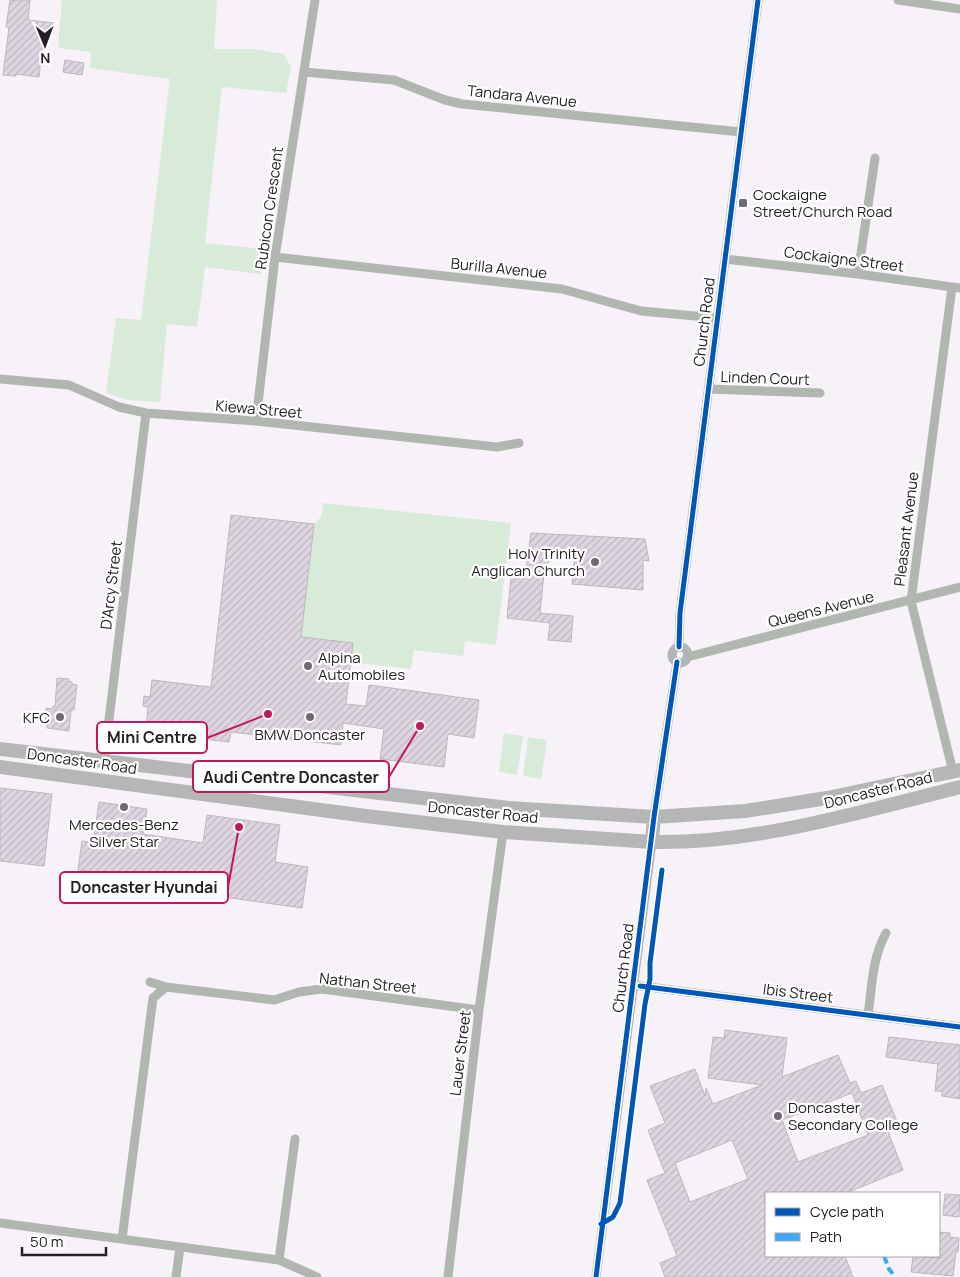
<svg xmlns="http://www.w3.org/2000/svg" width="960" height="1277" viewBox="0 0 960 1277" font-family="Manrope,sans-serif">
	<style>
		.green { fill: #d8ead8 }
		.building { fill: url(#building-hatch); stroke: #bcb8be; fill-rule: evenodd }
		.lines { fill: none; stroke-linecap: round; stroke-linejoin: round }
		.minor { stroke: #b1b6b1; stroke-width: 9 }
		.primary { stroke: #b5b7b6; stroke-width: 14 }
		.quiet { stroke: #3fa9f5; stroke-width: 4; stroke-dasharray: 8 4; stroke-linecap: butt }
		.cycleway-casing { stroke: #fff; stroke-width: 8 }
		.cycleway { stroke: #0057b8; stroke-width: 5 }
		.poi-dot { fill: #6e6a70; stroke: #fff; stroke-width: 2 }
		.labels { text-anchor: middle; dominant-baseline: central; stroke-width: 4.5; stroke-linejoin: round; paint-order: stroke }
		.street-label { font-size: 15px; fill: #242026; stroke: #fff }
		.poi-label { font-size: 15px; fill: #242026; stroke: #fff; text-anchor: start }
		.leader { fill: none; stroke: #c2185b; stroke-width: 2 }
		.callout-dot { fill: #c2185b; stroke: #fff; stroke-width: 2 }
		.callout { fill: #fff; stroke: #c2185b; stroke-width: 2 }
		.callout-label { font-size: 16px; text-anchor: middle; font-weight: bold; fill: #242026 }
	</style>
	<defs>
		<pattern id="building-hatch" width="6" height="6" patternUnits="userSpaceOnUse" patternTransform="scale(1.25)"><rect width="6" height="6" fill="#ded5e1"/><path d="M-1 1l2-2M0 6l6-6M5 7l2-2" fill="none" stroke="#beb7c1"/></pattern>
	</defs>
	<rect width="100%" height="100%" fill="#f6f2f8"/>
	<!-- green -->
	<path class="green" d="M62,0H217L214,49H253L284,54L291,68L286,93L222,87L205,243L264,249L261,274L205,267L197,327L167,324L160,402L127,400L106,393L116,318L141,320L170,79L90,68L91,52L58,48Z
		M323,503L511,523L496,645L465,641L463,656L414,650L411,669L351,662L353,643L301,637L314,524L321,517Z
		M504,733L523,736L517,775L499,772Z
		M528,737L547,740L541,779L523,776Z"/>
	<!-- building -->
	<path class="building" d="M10,0H30L28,20L54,23L53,33L44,32L39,77L16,74V76L3,75L9,27H6Z
		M65,60L84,63L82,75L63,72Z
		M231,515L314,524L301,637L353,643L346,704L366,706L369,685L479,700L474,738L448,734L444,767L380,759L384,729L343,723L341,745L231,732L229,742L204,739L206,727L186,726L185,742L145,738L148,707L143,706L144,696L150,697L152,680L211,687Z
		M531,533L645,539L649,561L643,560V590L572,584L575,553L550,550L548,563H545L540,613L573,616L571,642L548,640L550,623L507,618L512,568L526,569Z
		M57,678L69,679L68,681L72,682V684L77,685L74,710H71L69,731L47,728V723H45L46,708L52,709L53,706L55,707Z
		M0,788L52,794L44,866L0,861Z
		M99,802L147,809L143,834L203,843L207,815L280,825L275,862L308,867L302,908L124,883L125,876L78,870L82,841L93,843Z
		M725,1030L787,1038L782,1077L838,1055L850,1083L856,1081L861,1093L882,1085L898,1124L887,1129L903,1170L846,1193H766V1256H845L853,1277H665L660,1263L677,1256L647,1180L665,1173L648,1130L665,1123L650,1086L695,1069L705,1096L706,1088L713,1104L762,1085L708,1078L713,1037L724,1038ZM852,1093L868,1135L798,1162L782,1120ZM732,1140L748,1179L690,1202L675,1163Z
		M889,1037L960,1045V1099L942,1096V1091H935L938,1064L886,1057Z
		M945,1194L960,1195L959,1217L943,1215Z
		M939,1232L950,1233V1237L959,1238L958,1252H956L953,1276L911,1272L913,1256L939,1258Z"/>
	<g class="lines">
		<!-- minor -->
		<path class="minor" d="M898,0L960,9
			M304,72L394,80L445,100L462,104L741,132
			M275,257L562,289L641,311L717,318
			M725,259L858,274L960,288
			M858,274L875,158
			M952,287L911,601L953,772
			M0,379L69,385L119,407L146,413L256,421L497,447L519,443
			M709,389L820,393
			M256,421L275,257L315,0
			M672 655a8 8 0 1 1 16 0a8 8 0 1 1-16 0Z
			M679,647L680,613L758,0
			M687,657L960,587
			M104,761L146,413
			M654,817L677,662
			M150,982L166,987L274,1000L299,992L322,989L479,1010
			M633,985L960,1027
			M868,1015C872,987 872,958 886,933
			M0,1223L279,1260L317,1277
			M122,1239L153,998L166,987
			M279,1260L295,1139
			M176,1277L180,1247
			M448,1277L479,1010L503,832
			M596,1277L652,842"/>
		<!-- primary -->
		<path class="primary" d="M0,749L509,808L654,817L745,811L827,798L960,770
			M0,767L366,816L503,832L652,842C755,844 860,812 960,787
			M652,842L654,817"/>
		<!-- quiet -->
		<path class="quiet" d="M884,1256L889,1269L895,1277"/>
		<defs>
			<path id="cycleway" d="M679,647L680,613L758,0
				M640,986L960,1027
				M601,1224L613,1217L620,1203L645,1004L650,979V963L662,870
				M596,1277L654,817L677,662"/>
		</defs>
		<!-- cycleway casing -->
		<use href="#cycleway" class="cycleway-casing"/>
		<!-- cycleway -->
		<use href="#cycleway" class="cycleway"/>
	</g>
	<!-- markers -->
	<g class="poi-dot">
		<rect x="738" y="198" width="10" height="10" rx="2.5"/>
		<circle cx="595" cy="562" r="5"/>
		<circle cx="308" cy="666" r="5"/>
		<circle cx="60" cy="717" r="5"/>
		<circle cx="310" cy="717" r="5"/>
		<circle cx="124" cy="807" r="5"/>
		<circle cx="778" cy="1116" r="5"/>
	</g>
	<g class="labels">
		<!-- street labels -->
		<g class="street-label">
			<text transform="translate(522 96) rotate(6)">Tandara Avenue</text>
			<text transform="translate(269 208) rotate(-82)">Rubicon Crescent</text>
			<text transform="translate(844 259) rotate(7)">Cockaigne Street</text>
			<text transform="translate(499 268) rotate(6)">Burilla Avenue</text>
			<text transform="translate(704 322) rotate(-83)">Church Road</text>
			<text transform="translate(765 378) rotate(2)">Linden Court</text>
			<text transform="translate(259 409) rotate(5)">Kiewa Street</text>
			<text transform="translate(906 529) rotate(-83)">Pleasant Avenue</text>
			<text transform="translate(111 585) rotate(-83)">D'Arcy Street</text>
			<text transform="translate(821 609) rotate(-14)">Queens Avenue</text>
			<text transform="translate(82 761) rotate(8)">Doncaster Road</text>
			<text transform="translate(878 790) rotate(-14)">Doncaster Road</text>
			<text transform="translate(483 812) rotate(6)">Doncaster Road</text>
			<text transform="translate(623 968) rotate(-83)">Church Road</text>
			<text transform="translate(368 983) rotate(6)">Nathan Street</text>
			<text transform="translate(798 993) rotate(7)">Ibis Street</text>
			<text transform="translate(460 1053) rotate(-83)">Lauer Street</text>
		</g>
		<!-- poi labels -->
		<g class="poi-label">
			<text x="753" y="194">Cockaigne<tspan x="753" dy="17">Street/Church Road</tspan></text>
			<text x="585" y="553" text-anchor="end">Holy Trinity<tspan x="585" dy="17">Anglican Church</tspan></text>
			<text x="318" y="657">Alpina<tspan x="318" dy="17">Automobiles</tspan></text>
			<text x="50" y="717" text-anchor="end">KFC</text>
			<text x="310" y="734" text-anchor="middle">BMW Doncaster</text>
			<text x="124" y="824" text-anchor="middle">Mercedes-Benz<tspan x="124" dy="17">Silver Star</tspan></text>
			<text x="788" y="1107">Doncaster<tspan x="788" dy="17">Secondary College</tspan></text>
		</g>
	</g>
	<!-- callouts -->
	<path class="leader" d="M268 714L207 738M420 726L389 777M239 827L228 887"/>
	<g class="callout-dot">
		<circle cx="268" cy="714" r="5"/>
		<circle cx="420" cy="726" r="5"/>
		<circle cx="239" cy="827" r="5"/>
	</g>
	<g class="callout">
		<rect x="97" y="722" width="110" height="31" rx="5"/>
		<rect x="193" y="761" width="196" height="31" rx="5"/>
		<rect x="60" y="872" width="168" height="31" rx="5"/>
	</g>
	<g class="callout-label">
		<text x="152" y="743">Mini Centre</text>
		<text x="291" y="783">Audi Centre Doncaster</text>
		<text x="144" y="893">Doncaster Hyundai</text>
	</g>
	<!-- legend -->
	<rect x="765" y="1192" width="175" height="65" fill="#ffffff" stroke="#a7a6a8"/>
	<rect x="775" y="1208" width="25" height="8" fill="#0057b8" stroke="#a7a6a8"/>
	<text x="810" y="1217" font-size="15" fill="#242026">Cycle path</text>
	<rect x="775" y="1233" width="25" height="8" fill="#3fa9f5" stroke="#a7a6a8"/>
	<text x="810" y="1242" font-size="15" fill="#242026">Path</text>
	<!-- north arrow -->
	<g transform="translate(45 45) rotate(179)" stroke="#ffffff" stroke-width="4" paint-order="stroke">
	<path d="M0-4L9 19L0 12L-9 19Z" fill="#242026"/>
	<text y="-8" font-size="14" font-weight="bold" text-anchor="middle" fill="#242026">N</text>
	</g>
	<!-- scale -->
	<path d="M22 1247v8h84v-8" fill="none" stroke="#242026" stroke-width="2.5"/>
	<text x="30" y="1247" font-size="15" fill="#242026" stroke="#ffffff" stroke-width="4" paint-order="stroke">50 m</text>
</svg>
